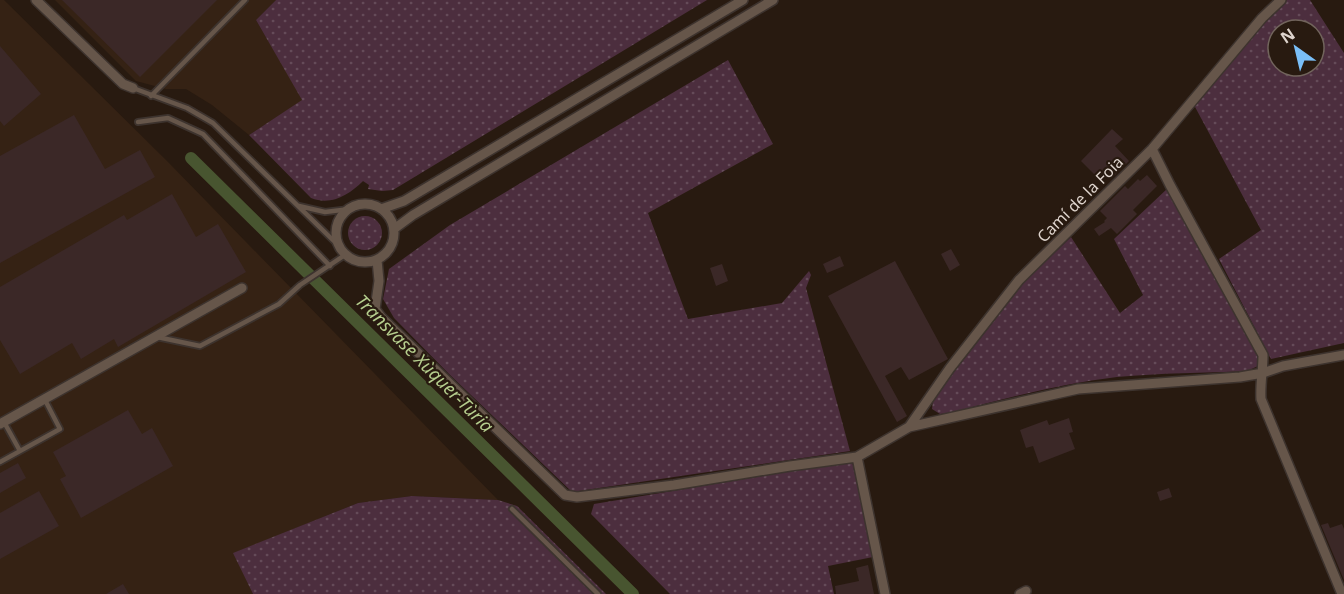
<svg xmlns="http://www.w3.org/2000/svg" width="1344" height="594" viewBox="0 0 1344 594" font-family="'Noto Sans',sans-serif">
	<style>
		.built { fill: #352214 }
		.grass { fill: url(#grass-dots); fill-rule: evenodd }
		.lines { fill: none; stroke-linecap: round; stroke-linejoin: round }
		.canal { stroke: #485530; stroke-width: 12 }
		.building { fill: #3b2827 }
		.lane-casing { stroke: #3d332e; stroke-width: 8 }
		.street-casing { stroke: #3d332e; stroke-width: 12 }
		.lane { stroke: #66564a; stroke-width: 4.5 }
		.street { stroke: #66564a; stroke-width: 9 }
		.labels { text-anchor: middle; dominant-baseline: central; stroke-width: 4.5; stroke-linejoin: round; paint-order: stroke }
		.street-label { font-size: 16px; fill: #ded4cd; stroke: #281a10 }
		.water-label { font-size: 18px; font-style: italic; fill: #b5cd8d; stroke: #281a10 }
	</style>
	<defs>
		<pattern id="grass-dots" width="8" height="8" patternUnits="userSpaceOnUse" patternTransform="scale(1.5)"><rect width="8" height="8" fill="#4c2e3e"/><path d="M2 2h.1M6 6h.1" fill="none" stroke="#654b59" stroke-width="1.8" stroke-linecap="round"/></pattern>
	</defs>
	<rect width="100%" height="100%" fill="#281a10"/>
	<!-- built -->
	<path class="built" d="M0,0H4L168,162L498,500L412,496L358,503L234,553L253,594H0Z
		M55,0H276L256,20L303,100L249,135L212,105L186,89H166L136,81Z"/>
	<!-- grass -->
	<path class="grass" d="M276,0H707L393,190L382,191L368,189L369,185L363,181C349,195 331,206 311,198L249,135L302,100L256,20Z
		M1287,0H1310L1344,53V343L1271,359L1219,259L1261,230L1194,105L1249,39ZM1278,30H1314V66H1278Z
		M728,60L773,144L648,213L688,319L782,303L809,271L811,275L806,288L850,451L572,492L449,374L394,318L383,299L389,269L450,225Z
		M1168,188L1259,359L1258,366L1247,371C1204,373 1160,373 1117,377C1060,384 1005,398 950,413L940,414L932,409L933,401L954,372L1026,280L1071,237L1120,313L1143,295L1114,239Z
		M348 233a17 17 0 1 1 34 0a17 17 0 1 1-34 0Z
		M852,461L873,557L828,566L834,594H670L591,514L594,504Z
		M412,496L498,500L517,506L606,594H253L233,553L358,503Z"/>
	<g class="lines">
		<!-- canal -->
		<path class="canal" d="M191,158L633,594"/>
	</g>
	<!-- building -->
	<path class="building" d="M62,0H217L140,77Z
		M0,46L41,94L4,126L0,121Z
		M74,115L105,169L140,150L155,177L0,263V156Z
		M1112,129L1123,139L1115,146L1129,161L1113,177L1108,172L1100,180L1081,161Z
		M1147,175L1157,186L1133,210L1137,214L1117,234L1111,228L1099,236L1094,229L1105,222L1104,221L1107,218L1100,211L1125,186L1128,189L1138,179L1140,181Z
		M172,194L196,237L218,224L246,272L118,347L114,339L81,359L72,343L20,374L0,340V287L124,215L127,220Z
		M951,249L960,265L950,271L941,254Z
		M840,256L844,266L827,273L823,264Z
		M895,261L948,359L909,380L901,367L885,376L907,416L897,422L828,296Z
		M722,264L728,281L716,286L710,268Z
		M128,410L142,434L152,428L173,466L81,518L60,479L66,476L53,452Z
		M1069,418L1073,432L1069,433L1075,449L1039,463L1033,446L1026,448L1020,430L1047,420L1049,425Z
		M18,463L26,478L0,493V473Z
		M1169,488L1172,497L1160,501L1157,492Z
		M39,491L59,526L0,559V513Z
		M1328,523L1330,528L1342,524L1344,529V580L1321,525Z
		M868,565L874,594H836L835,586L859,581L856,568Z
		M123,584L129,594H106Z"/>
	<g class="lines">
		<defs>
			<path id="lane" d="M133,88L187,108L213,123L338,245
				M151,96L245,0
				M138,122L168,118L203,134L330,266
				M299,206L325,212L350,209
				M157,337L200,346L279,304L300,285L345,255
				M4,422L20,451
				M0,462L60,429L45,400
				M512,509L598,594"/>
			<path id="street" d="M36,0L123,84L133,88
				M1152,149L1170,185L1263,355C1263,370 1260,384 1261,399L1342,594
				M336 233a29 29 0 1 1 58 0a29 29 0 1 1-58 0Z
				M381,209L404,201L743,0
				M394,229L413,215L773,0
				M377,260L379,281L375,309L381,317L565,495L577,497L674,485L790,466L857,457L909,427L1078,389L1240,377L1263,373L1283,366L1344,355
				M0,424L242,288
				M909,427L950,368L1019,280L1152,149L1262,18L1281,0
				M857,457L885,594
				M1020,594L1026,591"/>
		</defs>
		<!-- lane casing -->
		<use href="#lane" class="lane-casing"/>
		<!-- street casing -->
		<use href="#street" class="street-casing"/>
		<!-- lane -->
		<use href="#lane" class="lane"/>
		<!-- street -->
		<use href="#street" class="street"/>
	</g>
	<g class="labels">
		<!-- street labels -->
		<g class="street-label">
			<text transform="translate(1080 199) rotate(-45)">Camí de la Foia</text>
		</g>
		<!-- water labels -->
		<g class="water-label">
			<text transform="translate(425 363) rotate(45)">Transvase Xùquer-Tùria</text>
		</g>
	</g>
	<!-- north arrow -->
	<g transform="translate(1296 48) rotate(326)"><circle r="28" fill="#281a10" stroke="#71645c" stroke-width="1.5"/>
	<path d="M0-4.5L10 22L0 15L-10 22Z" fill="#7abff8"/>
	<text y="-9" font-size="16" font-weight="bold" text-anchor="middle" fill="#ded4cd">N</text>
	</g>
</svg>
